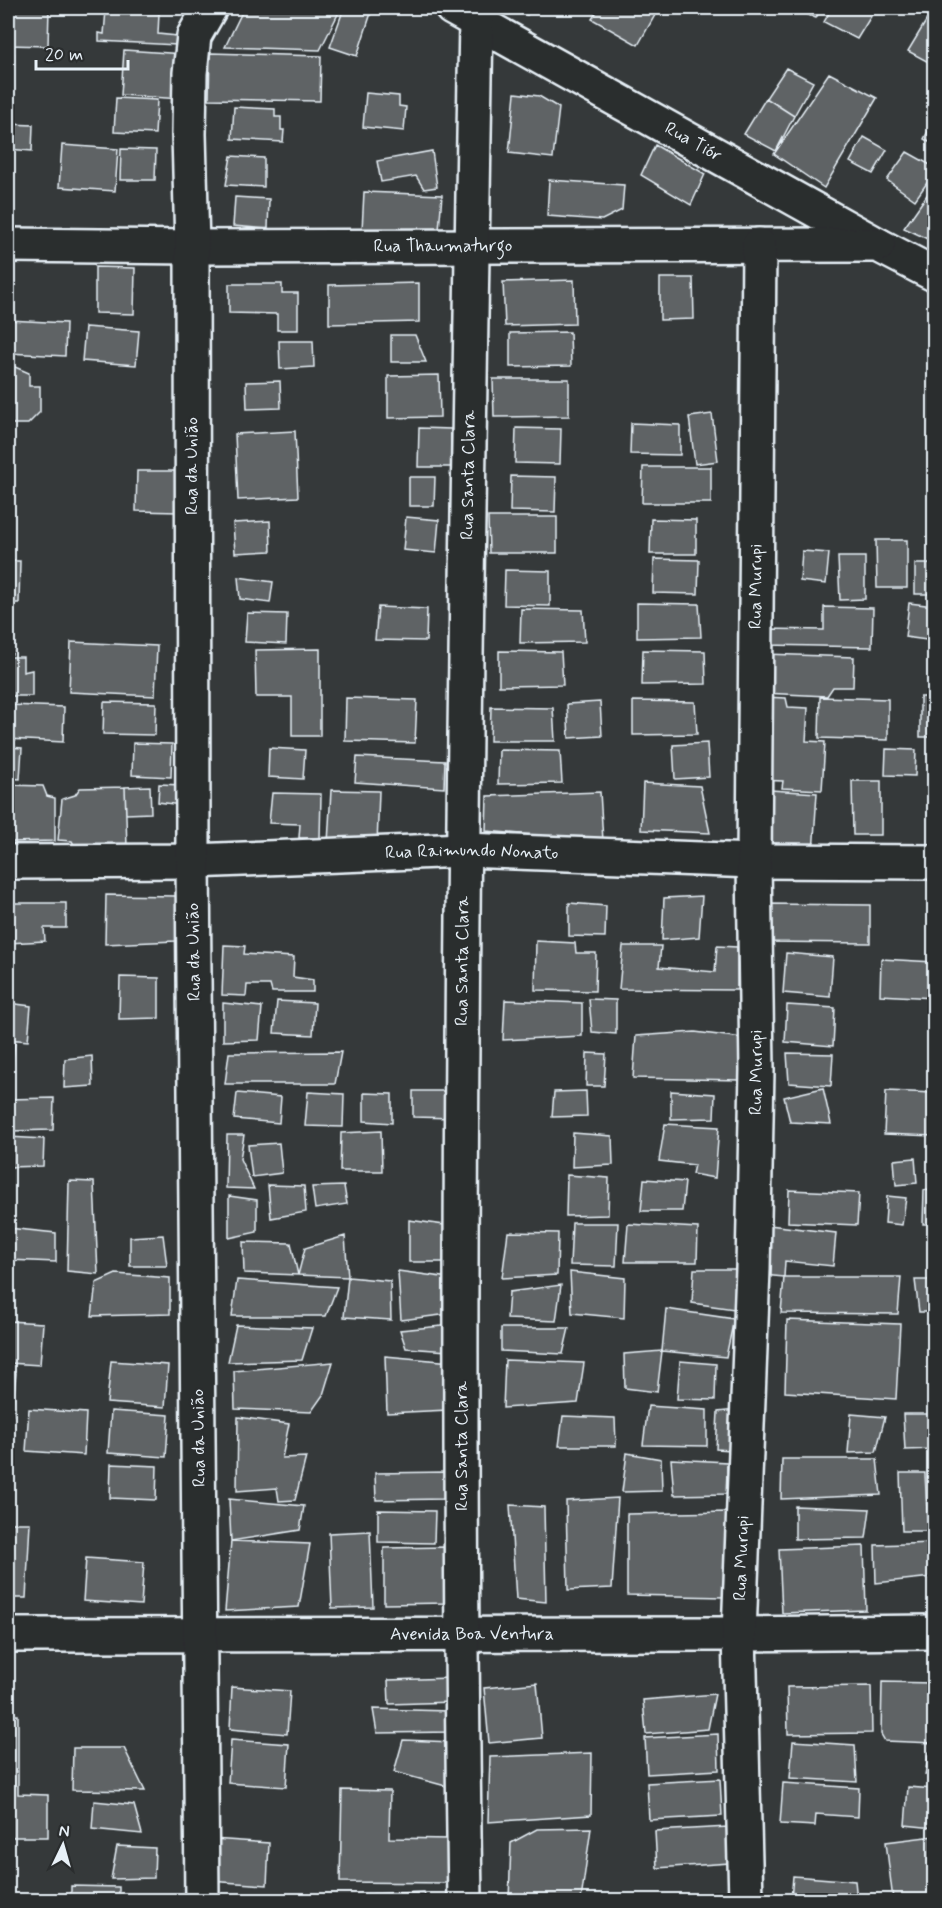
<svg xmlns="http://www.w3.org/2000/svg" width="942" height="1908" viewBox="0 0 942 1908" font-family="Mynerve,sans-serif">
	<style>
		.building { fill: #5f6365; stroke: #e8f1f8; stroke-width: 1.5 }
		.lines { fill: none; stroke-linecap: round; stroke-linejoin: round }
		.minor-casing { stroke: #e8f1f8; stroke-width: 38 }
		.minor { stroke: #2a2d2e; stroke-width: 33 }
		.labels { text-anchor: middle; dominant-baseline: central; stroke-width: 4.5; stroke-linejoin: round; paint-order: stroke }
		.street-label { font-size: 18px; fill: #e8f1f8; stroke: #2a2d2e }
	</style>
	<rect width="100%" height="100%" fill="#35393a"/>
	<filter id="ink" filterUnits="userSpaceOnUse"><feTurbulence type="fractalNoise" baseFrequency=".0167" numOctaves="2"/><feDisplacementMap in="SourceGraphic" scale="12" xChannelSelector="R" yChannelSelector="G"/><feConvolveMatrix kernelMatrix="1 2 1 2 8 2 1 2 1" color-interpolation-filters="sRGB"/></filter>
	<g filter="url(#ink)">
		<!-- building -->
		<path class="building" d="M8,8L49,9L48,46L8,45Z
			M244,8H341L320,50L225,47Z
			M344,8H363L372,10L357,56L330,47Z
			M514,8H532L527,15Z
			M599,8H659L638,45L592,19Z
			M791,8H821L816,18Z
			M832,8H876L857,39L824,22Z
			M934,8V65L908,51Z
			M106,10L159,13L158,34L177,36V45L99,41V33L104,34Z
			M124,50L184,54L181,99L121,95Z
			M210,53L321,56L320,101L209,99Z
			M8,54H14L12,86H8Z
			M786,68L813,82L794,116L766,98Z
			M829,73L877,98L824,188L774,154Z
			M366,93L399,96V106L406,107L404,131L363,127Z
			M515,93L539,96L559,108L553,158L509,153Z
			M116,98L157,100L155,134L114,132Z
			M766,98L794,116L776,151L744,134Z
			M234,107L275,109V117H281V130H284L283,142L232,139Z
			M934,120V145L924,139Z
			M8,124L33,125L32,151L8,149Z
			M864,137L887,150L873,174L850,162Z
			M62,145L118,149L115,191L59,187Z
			M655,145L705,174L691,205L641,175Z
			M121,149L156,150L155,180H120Z
			M432,151L437,187L424,189L416,176L381,182L377,161Z
			M907,152L934,167V173L915,200L887,180Z
			M231,156L264,158V187L226,185Z
			M549,180L624,185L622,210L602,220L547,216Z
			M934,185V242L904,228Z
			M364,192L442,195L438,242L388,232L362,230Z
			M235,197L269,199L268,229L233,226Z
			M95,267L135,268L134,314L95,313Z
			M660,278H693L694,319L660,320Z
			M574,280L575,324L505,326L503,282Z
			M419,283V322L329,324V285Z
			M229,284H282V293H298V330H277V314L229,313Z
			M8,320L66,323L65,356L8,353Z
			M85,327L139,331L136,365L82,361Z
			M570,332L571,366L510,367V333Z
			M391,335H415L426,362H391Z
			M279,341H313L314,367L280,369Z
			M8,364L29,373V386H40V412L28,424H8Z
			M439,375L440,417L388,418V376Z
			M493,379H569V416L494,417Z
			M280,381L281,408L247,409L246,382Z
			M712,414L718,461L695,464L689,417Z
			M631,423L680,425V455L630,454Z
			M419,428L451,429V467H418Z
			M516,428L561,429L560,464L515,463Z
			M295,431L298,497L238,500L235,434Z
			M643,467H711V503H642Z
			M137,471H178V512L136,511Z
			M511,476L556,477L555,512L510,511Z
			M409,477H435L434,506H409Z
			M406,517L439,520L436,553L403,550Z
			M488,517H557V553H489Z
			M651,519L696,520V554H650Z
			M270,521L271,551L235,553L233,523Z
			M876,540H907V588H877Z
			M802,551L829,553L826,584L800,581Z
			M838,557H865V599L840,600Z
			M654,559L699,560L698,594L653,593Z
			M8,561H20L19,603H8Z
			M915,564H934V594H915Z
			M505,570L550,571V606L504,605Z
			M238,577L273,582L270,603L240,599Z
			M637,603L699,604L701,637L637,638Z
			M909,603L934,606V641L905,637Z
			M378,607L427,609L426,641L375,640Z
			M824,607L873,608L872,647L767,645V629L824,630Z
			M521,609L583,610L585,642L520,643Z
			M8,613H12V654H8Z
			M247,613L287,614L286,644L245,642Z
			M71,642L157,646L155,696L69,692Z
			M320,649V736H292V697H256L255,650Z
			M643,650L705,651L706,684L642,685Z
			M499,651L561,652L563,685L499,686Z
			M765,654L854,657L853,687H833L827,696L763,693Z
			M8,657H23V672L32,670V696H8Z
			M763,697L786,698L788,707L808,708L806,741L825,742L822,790L782,788L783,781L759,780Z
			M820,697L888,699V740L819,738Z
			M920,697H934V737H920Z
			M346,698L417,700L415,743L345,741Z
			M633,701L695,702L697,734L633,735Z
			M104,702L156,703L155,735L103,734Z
			M600,702L602,736L569,738L567,704Z
			M8,705L64,707L63,742L8,739Z
			M491,707L553,708L555,741H490Z
			M133,743L172,744L171,777L132,775Z
			M707,743L709,777L675,779L673,745Z
			M8,747L22,748L20,779L8,778Z
			M269,748L305,750L303,779L268,777Z
			M886,749L916,750L915,776L885,775Z
			M499,750L560,751L562,783L498,784Z
			M357,757L445,761L444,788L355,782Z
			M852,781H881V835H853Z
			M643,783L700,786L710,833L641,830Z
			M159,784L182,785L181,805L158,802Z
			M8,785L43,786L47,796L55,798V841L8,842Z
			M150,786L151,813L126,814L125,787Z
			M125,787L127,847L76,848L72,841L58,840L62,799L75,795L80,788Z
			M331,790L379,791L377,845L328,843Z
			M770,790L817,793L813,853L766,850Z
			M600,792L603,841L486,831L487,796Z
			M272,793L321,794L320,838H299L300,824L269,823Z
			M106,895L176,896V941L105,944Z
			M702,896L699,937L662,940L664,898Z
			M8,903H66V928H44L45,941L8,943Z
			M569,903L606,906L605,937L569,936Z
			M764,904L870,905V943L764,942Z
			M536,941L575,943L576,953H596L595,991L535,990Z
			M224,945L245,946L244,954L294,957L293,977L313,980V992H272L270,985H247L246,996L222,995Z
			M623,946H661L659,967L715,972L717,946L737,947V990L619,989Z
			M786,953L833,957L830,997L783,993Z
			M8,956H11L9,985H8Z
			M881,959L934,962V998L880,995Z
			M120,977L159,978V1018L119,1019Z
			M589,999L616,1000V1034L592,1032Z
			M505,1000L582,1003V1036L503,1040Z
			M277,1001L315,1003L313,1035L274,1033Z
			M8,1003L31,1006L28,1041L8,1039Z
			M223,1003L262,1007L259,1040L223,1041Z
			M787,1005L835,1008L833,1046L785,1042Z
			M695,1032L742,1038L741,1080L633,1078L636,1036Z
			M8,1039L15,1040L11,1079H8Z
			M341,1052L335,1084H225L229,1053Z
			M587,1053L606,1054L604,1086H586Z
			M787,1053L833,1054L831,1086L789,1083Z
			M92,1056L93,1086L64,1088L65,1059Z
			M823,1088L831,1124L790,1122L784,1097Z
			M413,1091H455V1118L413,1117Z
			M586,1091L587,1116L552,1117L554,1092Z
			M671,1091L715,1094L714,1118L671,1119Z
			M886,1091L934,1093V1136L884,1134Z
			M308,1092L344,1094L343,1127L305,1126Z
			M237,1093L281,1097L279,1123L234,1119Z
			M364,1093L392,1094V1123L364,1121Z
			M54,1098L53,1130L8,1131V1099Z
			M665,1124L719,1127L715,1178L692,1174L694,1165L659,1161Z
			M381,1131L382,1171H340L341,1133Z
			M573,1133L612,1136L613,1165L572,1167Z
			M227,1135H244L240,1159L254,1189L226,1188Z
			M8,1137L44,1139L43,1166L8,1167Z
			M279,1143L282,1173L252,1177L248,1145Z
			M933,1145H934V1175H932Z
			M915,1158L917,1183L896,1185L894,1160Z
			M567,1175L609,1178L608,1215L566,1216Z
			M644,1179L685,1182L682,1211H641Z
			M69,1181L94,1182L98,1274L67,1271Z
			M268,1185L304,1186L306,1212L271,1218Z
			M344,1186L347,1204L315,1209L312,1187Z
			M789,1190L859,1193L857,1225L788,1222Z
			M924,1190L934,1191V1224H923Z
			M229,1196L257,1200V1232L229,1238Z
			M887,1196L906,1198L902,1225L885,1223Z
			M409,1220L444,1225L443,1262H409Z
			M572,1223H618L616,1266L570,1265Z
			M628,1224L698,1228L697,1262H625Z
			M769,1225L836,1233L833,1266L785,1261L784,1277L763,1275Z
			M8,1228L56,1233V1262L8,1260Z
			M508,1232L558,1233L557,1275L502,1278Z
			M931,1233L934,1234V1268H929Z
			M163,1235L167,1266H130V1237Z
			M345,1236L348,1277L298,1275L305,1248Z
			M243,1242L291,1243L298,1275L244,1273Z
			M694,1269H737L734,1309L692,1303Z
			M398,1271L449,1278V1314L401,1320Z
			M570,1272L625,1278L624,1318L572,1313Z
			M116,1274L170,1278V1314L92,1316L96,1283Z
			M348,1277L390,1281L391,1320L344,1317Z
			M784,1277H901L898,1314L781,1313Z
			M237,1280L337,1287L326,1316H232Z
			M915,1280H934V1312H919Z
			M561,1285L556,1321L507,1319L509,1292Z
			M666,1309L734,1319L726,1357L662,1351Z
			M787,1320L900,1324L896,1399L785,1392Z
			M8,1321L43,1323L40,1365L8,1363Z
			M236,1325L312,1328L302,1360L228,1362Z
			M452,1325L448,1351L406,1348L400,1330Z
			M501,1328H569L563,1354L501,1351Z
			M662,1351L657,1392L625,1388L624,1354Z
			M385,1356L452,1362L448,1410L387,1413Z
			M505,1360L584,1363L578,1403L503,1408Z
			M111,1361L168,1365L165,1407L107,1403Z
			M680,1361L716,1364L715,1400L677,1399Z
			M333,1362L323,1395L311,1412L235,1409L234,1371Z
			M8,1372L16,1373L12,1415H8Z
			M648,1406L707,1410V1446L643,1445Z
			M29,1409L86,1413L84,1455L26,1451Z
			M736,1410L731,1450L716,1449L718,1412Z
			M111,1411L169,1415L166,1457L108,1453Z
			M851,1414L885,1417L876,1452L848,1453Z
			M903,1414H934V1449L905,1450Z
			M563,1416L615,1418L616,1446H559Z
			M238,1417L289,1424L282,1458L306,1457L295,1500L279,1501L277,1488L237,1491Z
			M627,1453L661,1459L662,1491L622,1492Z
			M671,1459L727,1462V1494L674,1495Z
			M782,1459H877L881,1495L781,1499Z
			M931,1459H934V1482Z
			M111,1464L157,1466L156,1500L110,1498Z
			M448,1472L446,1499L376,1500L375,1473Z
			M900,1473H925L928,1531H902Z
			M618,1498L612,1588L568,1590L566,1501Z
			M229,1499L304,1506L300,1530L231,1541Z
			M934,1503V1531H928L929,1504Z
			M510,1505L544,1507L546,1602L516,1599Z
			M795,1506L870,1509L866,1538L795,1539Z
			M378,1510L435,1511L434,1543L378,1542Z
			M728,1512L725,1597L627,1595V1514Z
			M8,1523H30L26,1598H8Z
			M370,1531L373,1607L332,1608L329,1533Z
			M231,1541L310,1544L299,1607L225,1611Z
			M934,1543L932,1577L876,1583L875,1545Z
			M864,1546L866,1610L782,1613L779,1549Z
			M448,1547V1603L384,1604V1548Z
			M86,1558L144,1562L141,1605L83,1601Z
			M451,1678L453,1702L389,1704L388,1680Z
			M882,1682L934,1683V1743L885,1741L881,1734Z
			M537,1683L542,1738L489,1743L484,1688Z
			M871,1686L872,1733L788,1734L787,1687Z
			M232,1687L290,1691L287,1734L230,1729Z
			M715,1694L708,1729L646,1734L643,1700Z
			M373,1709L449,1711L453,1732L377,1733Z
			M8,1715H18V1794L48,1795V1837H8Z
			M718,1734L719,1770L647,1774L645,1738Z
			M231,1740L289,1744L286,1787L228,1783Z
			M403,1740L453,1742V1788L394,1772Z
			M793,1741L855,1745L857,1782L790,1778Z
			M73,1748H124L145,1791L72,1790Z
			M929,1752H934V1775H925Z
			M592,1753L591,1815L488,1822L490,1757Z
			M720,1779L722,1816L649,1820L647,1783Z
			M783,1783L859,1788L858,1817L816,1814L815,1826L780,1824Z
			M908,1787L934,1789V1828L905,1825Z
			M342,1790L390,1791L389,1838L449,1839V1883L340,1882Z
			M94,1801L134,1805L142,1834L92,1829Z
			M728,1827L730,1863L657,1868L655,1831Z
			M591,1828L581,1900H509L511,1843L537,1829Z
			M934,1836V1900H893L886,1842Z
			M212,1839L269,1843L267,1885L209,1881Z
			M117,1846L155,1848L154,1878L111,1879Z
			M793,1876L855,1881L857,1900H791Z
			M71,1886L119,1887V1900H71Z
			M424,1892L426,1900H371L373,1894Z
			M231,1896H270L271,1900H231Z"/>
		<g class="lines">
			<defs>
				<g id="minor">
					<path id="s1" d="M452,8L878,245L934,274"/>
					<path id="s2" d="M8,245L192,247L878,245"/>
					<path id="s3" d="M8,862L193,861L464,850L754,861L934,862"/>
					<path id="s4" d="M8,1635L739,1634L934,1632"/>
					<path d="M202,1900L193,861L192,247L189,134L190,73L194,36L210,8"/>
					<path id="s5" d="M465,1900C455,1274 465,647 476,20"/>
					<path id="s6" d="M746,1900L739,1634L753,1269L757,1070L754,861L759,245"/>
				</g>
			</defs>
			<!-- minor casing -->
			<use href="#minor" class="minor-casing"/>
			<!-- minor -->
			<use href="#minor" class="minor"/>
		</g>
	</g>
	<g class="labels">
		<!-- street labels -->
		<g class="street-label">
			<text stroke="none"><textPath href="#s1" startOffset="276">Rua Tiór</textPath></text>
			<text stroke="none"><textPath href="#s2" startOffset="435">Rua Thaumaturgo</textPath></text>
			<text transform="translate(192 466) rotate(-90)">Rua da União</text>
			<text stroke="none"><textPath href="#s5" startOffset="1425">Rua Santa Clara</textPath></text>
			<text stroke="none"><textPath href="#s6" startOffset="1314">Rua Murupi</textPath></text>
			<text stroke="none"><textPath href="#s3" startOffset="464">Rua Raimundo Nonato</textPath></text>
			<text transform="translate(194 952) rotate(-91)">Rua da União</text>
			<text stroke="none"><textPath href="#s5" startOffset="939">Rua Santa Clara</textPath></text>
			<text stroke="none"><textPath href="#s6" startOffset="828">Rua Murupi</textPath></text>
			<text transform="translate(199 1438) rotate(-91)">Rua da União</text>
			<text transform="translate(462 1446) rotate(-90)">Rua Santa Clara</text>
			<text stroke="none"><textPath href="#s6" startOffset="342">Rua Murupi</textPath></text>
			<text stroke="none"><textPath href="#s4" startOffset="464">Avenida Boa Ventura</textPath></text>
		</g>
	</g>
	<!-- margin -->
	<rect width="942" height="1908" fill="none" stroke="#2a2d2e" stroke-width="30"/>
	<rect x="15" y="15" width="912" height="1878" fill="none" stroke="#e8f1f8" stroke-width="2" filter="url(#ink)"/>
	<!-- north arrow -->
	<g transform="translate(63 1845) rotate(5)" stroke="#2a2d2e" stroke-width="4.5" paint-order="stroke">
	<path d="M0-4.5L10 22L0 15L-10 22Z" fill="#e8f1f8"/>
	<text y="-9" font-size="16" font-weight="bold" text-anchor="middle" fill="#e8f1f8">N</text>
	</g>
	<!-- scale -->
	<path d="M36 60v9h92v-9" fill="none" stroke="#e8f1f8" stroke-width="3"/>
	<text x="45" y="60" font-size="18" fill="#e8f1f8" stroke="#2a2d2e" stroke-width="4.5" paint-order="stroke">20 m</text>
</svg>
